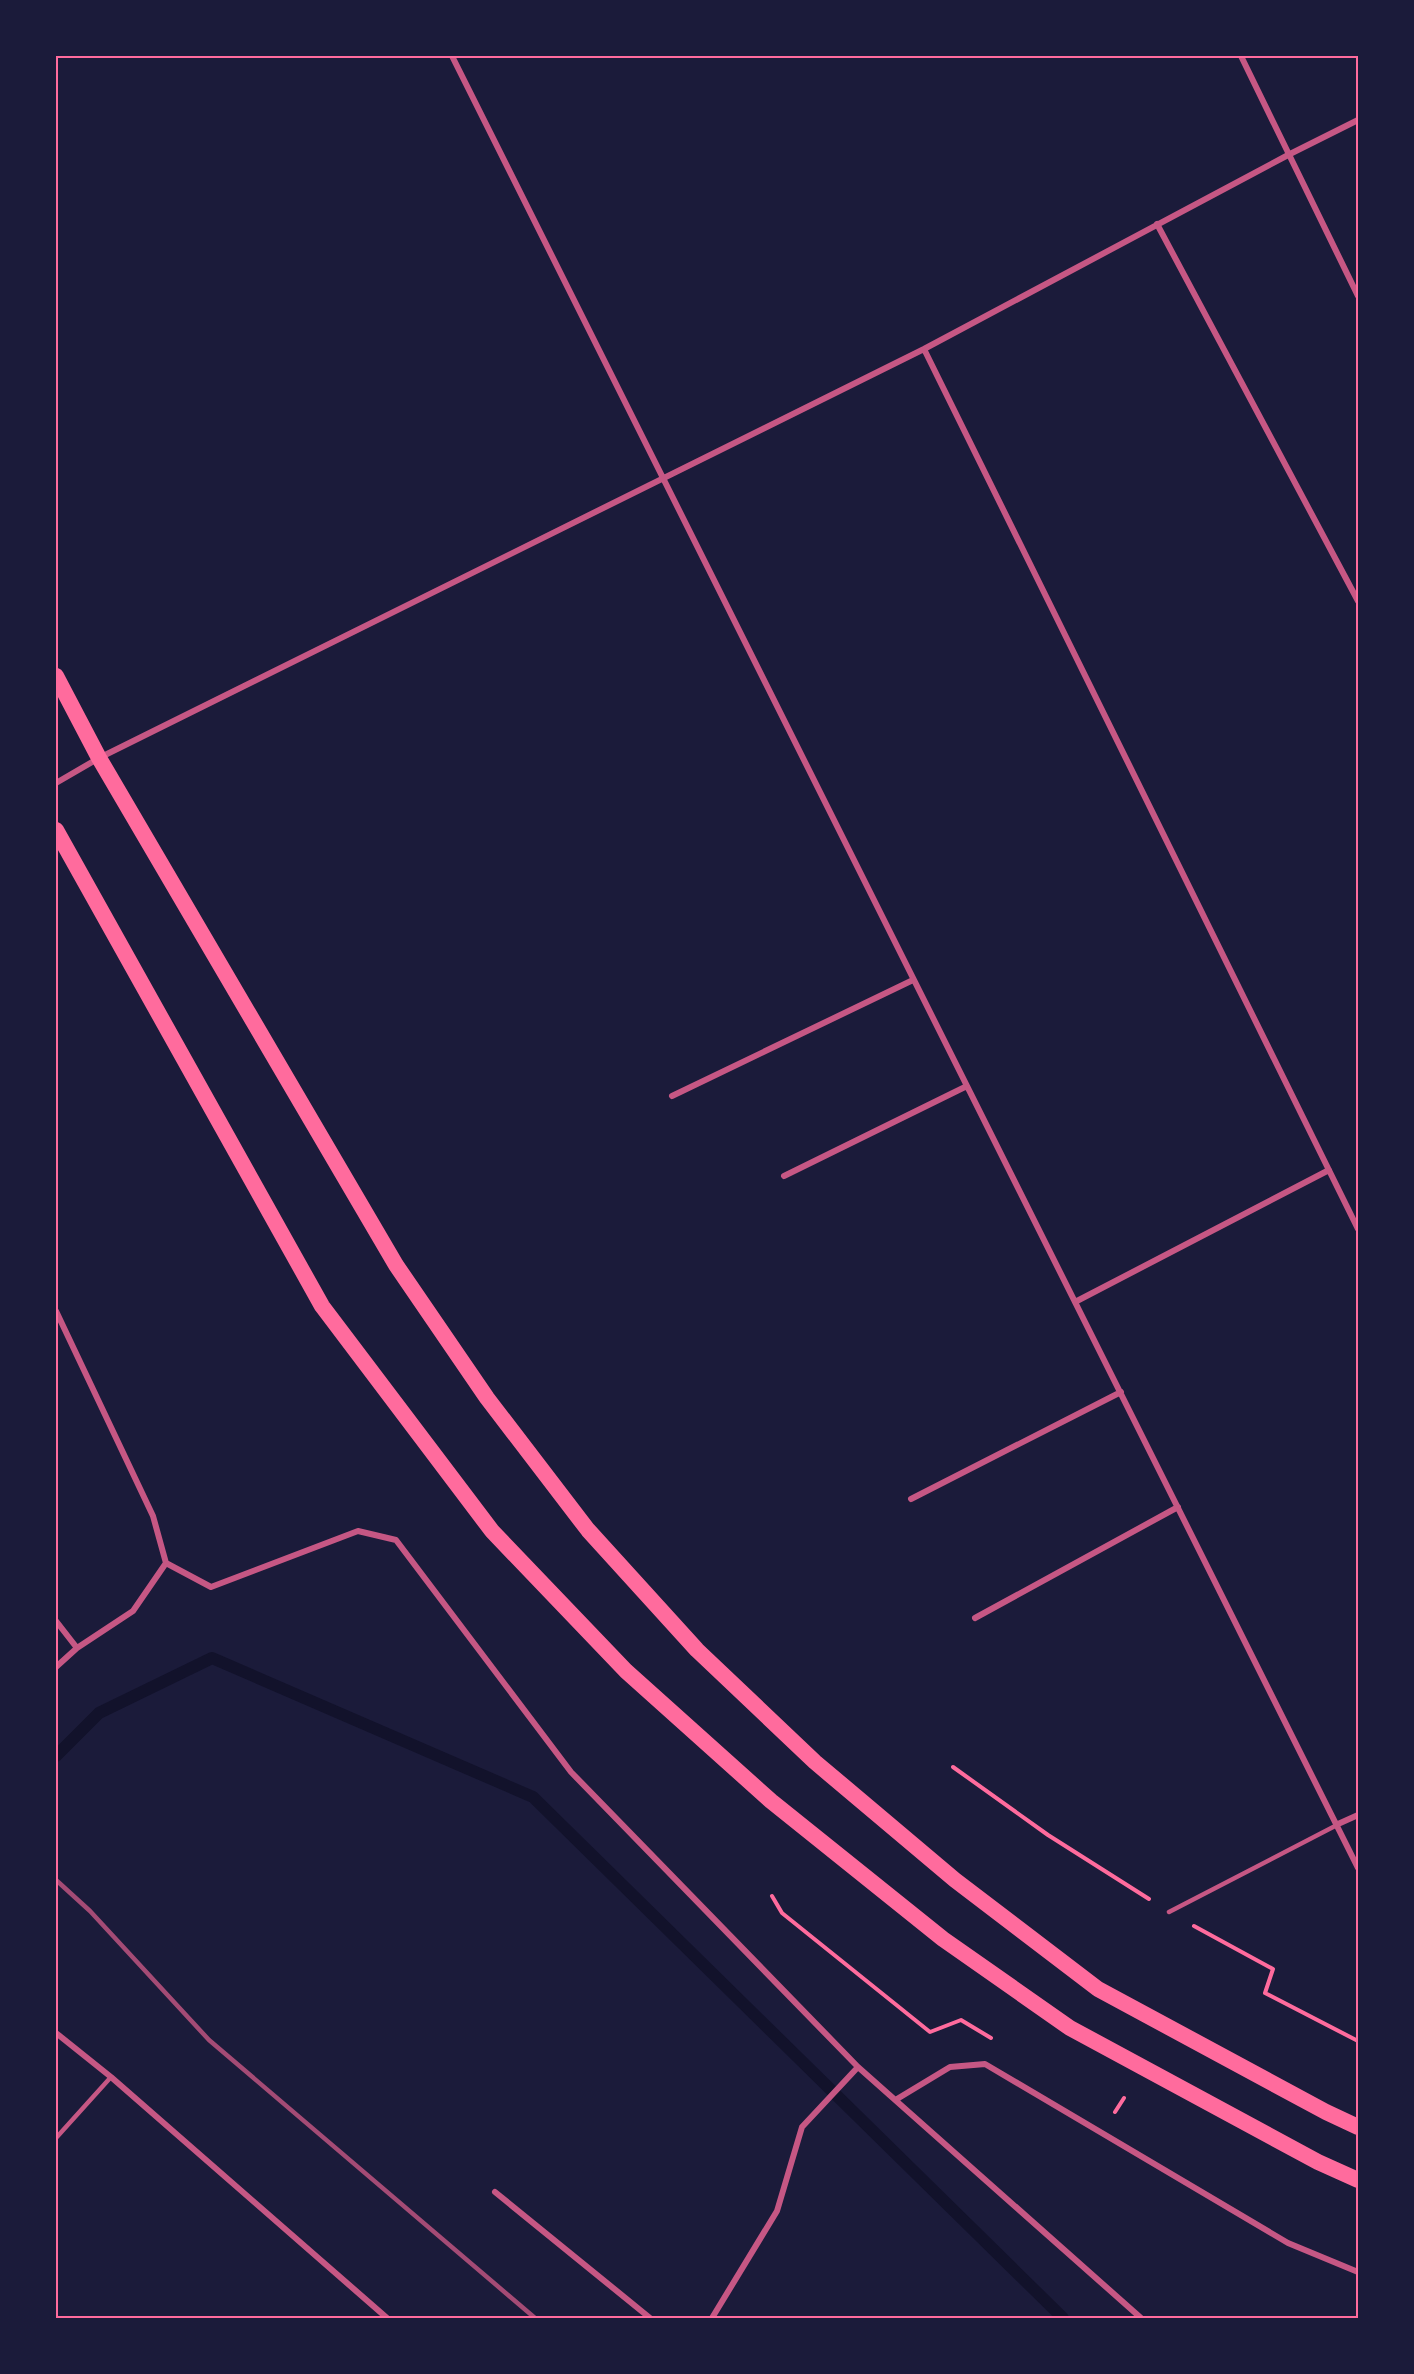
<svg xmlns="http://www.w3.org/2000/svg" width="1414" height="2374" viewBox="0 0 1414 2374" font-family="Figtree,sans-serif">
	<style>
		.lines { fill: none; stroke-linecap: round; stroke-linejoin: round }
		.stream { stroke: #12122b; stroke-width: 12 }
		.path { stroke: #ff6b9d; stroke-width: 4 }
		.service { stroke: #c65784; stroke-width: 4.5 }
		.minor { stroke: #c65784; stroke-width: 6 }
		.trunk { stroke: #ff6b9d; stroke-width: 16 }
		.rail { stroke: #a44b75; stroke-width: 4.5 }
		.neatline { fill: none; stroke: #ff6b9d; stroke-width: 2 }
	</style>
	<rect width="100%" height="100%" fill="#1b1b3a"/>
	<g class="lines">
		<!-- stream -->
		<path class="stream" d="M56,1756L99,1713L212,1658L533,1797L1063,2318"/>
		<!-- path -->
		<path class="path" d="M953,1767L1048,1835L1149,1899
			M772,1896L782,1913L930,2032L961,2020L991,2038
			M1194,1926L1273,1969L1265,1993L1358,2041
			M1115,2112L1124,2098"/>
		<!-- service -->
		<path class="service" d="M1169,1912L1337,1825
			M56,2138L111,2077"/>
		<!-- minor -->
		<path class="minor" d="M452,56L1358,1868
			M1241,56L1358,296
			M1157,224L1358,601
			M924,349L1358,1229
			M56,783L99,758L924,349L1290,154L1358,120
			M672,1096L913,980
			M784,1176L967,1086
			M1075,1302L1329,1170
			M56,1311L153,1516L166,1563L211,1587L358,1531L396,1540L571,1772L858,2067L1141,2318
			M911,1499L1121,1392
			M975,1618L1178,1507
			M56,1621L77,1648
			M56,1667L77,1648L133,1611L166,1563
			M1338,1824L1358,1815
			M56,2033L111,2077L387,2318
			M897,2099L950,2067L985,2064L1288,2243L1358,2272
			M495,2192L650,2318
			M712,2318L777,2211L802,2127L858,2067"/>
		<!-- trunk -->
		<path class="trunk" d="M56,676L99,758L396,1265L487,1398L588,1530L697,1650L815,1762L955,1880L1098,1989L1326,2112L1358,2127
			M56,830L322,1306L492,1531L626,1671L771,1801L943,1939L1070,2028L1318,2162L1358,2180"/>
		<!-- rail -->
		<path class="rail" d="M56,1880L90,1911L209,2040L535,2318"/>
	</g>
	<!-- border -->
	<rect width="1414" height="2374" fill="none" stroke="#1b1b3a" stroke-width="114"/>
	<rect x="57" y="57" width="1300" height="2260" class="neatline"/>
</svg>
